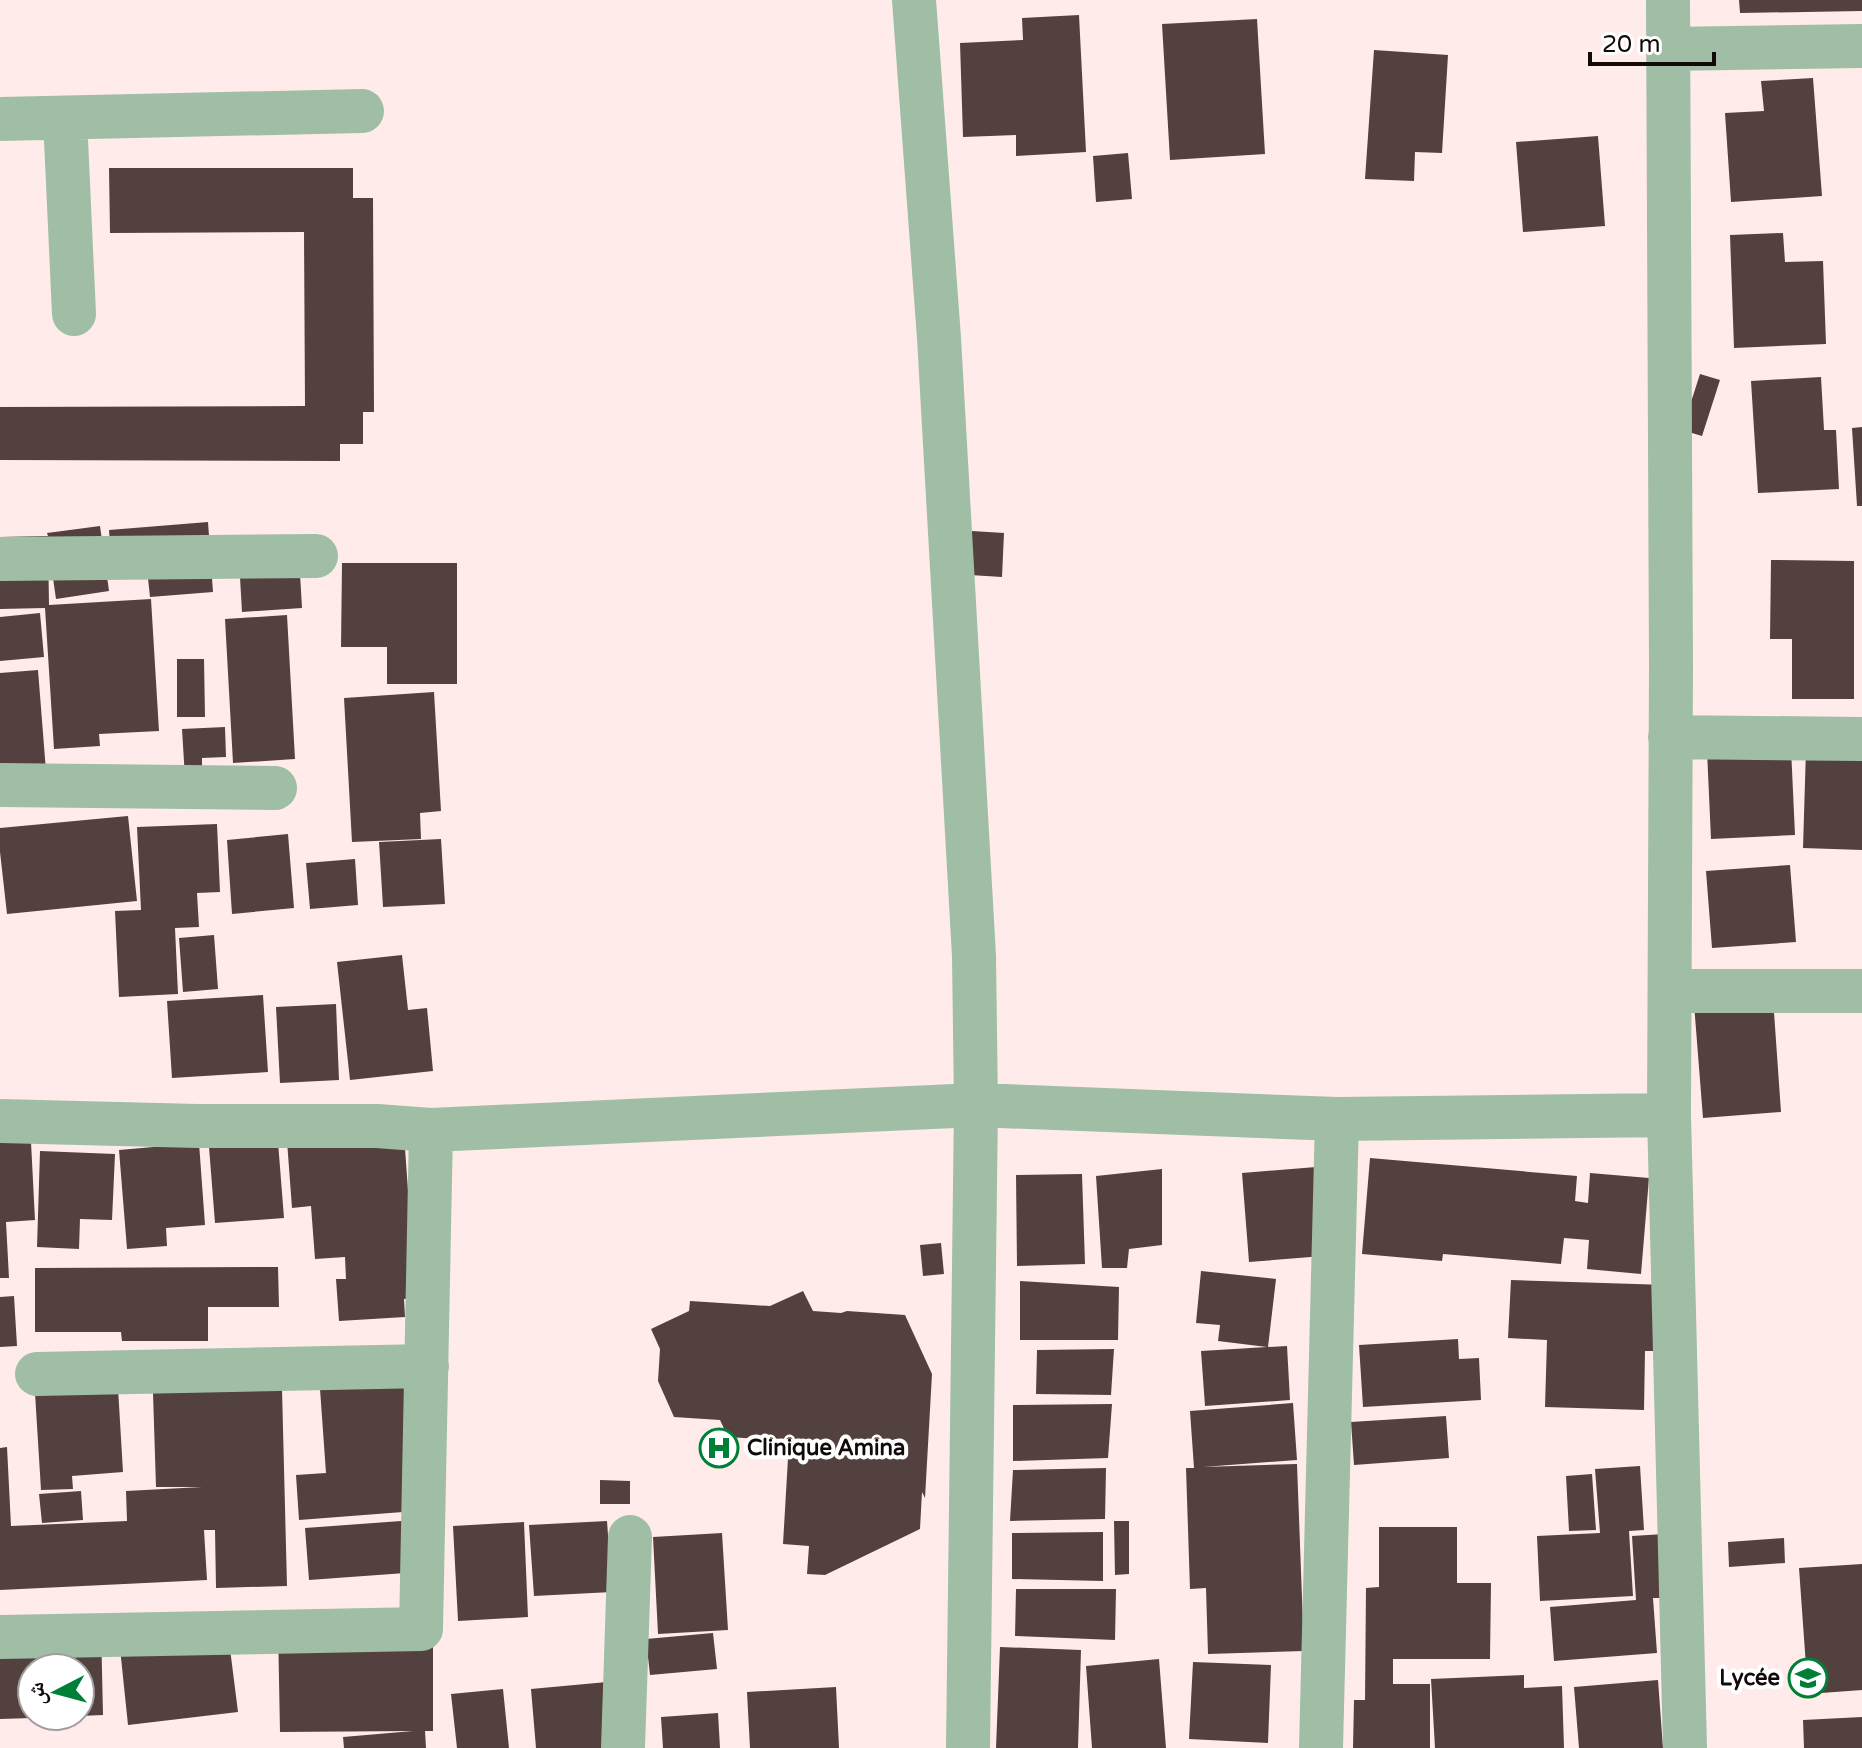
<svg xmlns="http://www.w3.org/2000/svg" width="1862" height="1748" viewBox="0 0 1862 1748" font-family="'Varela Round','Noto Naskh Arabic',sans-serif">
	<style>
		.building { fill: #53413f }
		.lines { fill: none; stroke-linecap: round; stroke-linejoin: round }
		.minor { stroke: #a0bea5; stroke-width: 44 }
		.labels { text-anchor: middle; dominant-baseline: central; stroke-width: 8; stroke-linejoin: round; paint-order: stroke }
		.poi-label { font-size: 22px; font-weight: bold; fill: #110a09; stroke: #fff; text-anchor: start }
	</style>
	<rect width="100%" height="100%" fill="#ffecea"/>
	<!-- building -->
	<path class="building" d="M1739,0H1862V11L1740,13Z
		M1079,15L1086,152L1016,156V135L963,137L960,43L1023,40L1022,18Z
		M1257,19L1265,154L1170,160L1162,24Z
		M1374,50L1448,55L1442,153L1415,152L1414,181L1365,179Z
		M1813,78L1822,196L1731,202L1725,113L1764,111L1761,81Z
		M1598,136L1605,226L1523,232L1516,142Z
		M1128,153L1132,199L1096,202L1093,156Z
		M109,168H353V198H373L374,412H363V444H340V461L0,460V407L305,406L304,232L110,233Z
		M1783,233L1785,262L1823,261L1826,344L1734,348L1730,235Z
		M1700,374L1720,380L1702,436L1682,430Z
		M1821,377L1824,430H1836L1839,489L1758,493L1751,381Z
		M1862,427V506H1857L1852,428Z
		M208,522L213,592L150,597L147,569L112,572L109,530Z
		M100,526L109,591L56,599L48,543L49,605L151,599L159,731L99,734L100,746L54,749L45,608L0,609V537L48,536L47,533Z
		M972,531L1004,533L1002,577L970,575Z
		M298,539L302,608L242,612L238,543Z
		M1771,560L1854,561V699H1792V639H1770Z
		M342,563H457V684H387V647H341Z
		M40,613L44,657L0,661V617Z
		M287,615L295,759L233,763L225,619Z
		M177,659H204L205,717H177Z
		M38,670L46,771L0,775V673Z
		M434,692L441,811L420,813L421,839L352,842L344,698Z
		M225,727L226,757L202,758V777L185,778L182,729Z
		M1791,748L1795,835L1711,839L1707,751Z
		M1806,749L1862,751V850L1803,848Z
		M128,816L137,901L7,914L0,852V828Z
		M217,824L220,892L197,893L199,927L175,928L178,994L119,997L115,911L141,910L137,827Z
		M288,834L294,908L232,914L227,840Z
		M441,839L445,904L383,907L379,842Z
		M355,859L358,905L310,909L306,863Z
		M1790,865L1796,942L1712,948L1706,871Z
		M214,935L218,989L183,992L179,938Z
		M402,955L408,1010L427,1008L433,1071L350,1080L337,962Z
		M263,995L268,1072L172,1078L167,1001Z
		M1773,998L1781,1112L1703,1118L1694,1004Z
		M336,1004L339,1080L280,1083L276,1007Z
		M404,1134L409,1205L422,1297L404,1299L405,1317L339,1321L336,1279H346L345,1257L315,1259L311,1206L292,1208L287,1141Z
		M31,1142L35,1220L6,1222L9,1278H0V1143Z
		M278,1142L284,1218L215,1223L209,1147Z
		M199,1143L205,1225L166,1228L167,1246L127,1249L119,1150Z
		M40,1151L115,1154L112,1220L80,1219L79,1249L37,1247Z
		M1370,1158L1577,1176L1575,1201L1588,1203L1590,1173L1649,1178L1641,1274L1587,1269L1589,1240L1564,1238L1561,1264L1443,1254L1442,1261L1362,1254Z
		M1316,1167L1323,1256L1249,1262L1242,1173Z
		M1162,1169V1245L1129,1249L1127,1268H1102L1096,1176Z
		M1082,1174L1085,1264L1017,1266L1016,1175Z
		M941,1243L944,1274L923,1276L920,1245Z
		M278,1267L279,1307H208V1341H122L121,1332H35V1268Z
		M1201,1271L1276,1279L1268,1347L1287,1346L1290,1400L1205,1406L1201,1351L1267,1347L1218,1341L1220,1325L1196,1323Z
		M1511,1280L1667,1285L1665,1351H1645L1644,1410L1545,1407L1547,1340L1508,1338Z
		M1020,1281L1119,1287L1118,1340H1020Z
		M803,1291L813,1311L841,1313L847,1311L905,1315L932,1374L925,1498L922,1492L920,1529L825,1575L807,1574L809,1546L783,1544L789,1441L728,1437L720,1420L674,1417L658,1381L660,1349L651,1329L689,1311L690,1301L770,1306Z
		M14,1296L17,1346L0,1347V1297Z
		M1458,1339L1459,1359L1479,1358L1481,1400L1363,1407L1359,1345Z
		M1114,1349L1111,1395L1036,1394L1037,1350Z
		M420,1382L429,1510L299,1520L296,1475L326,1473L320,1389Z
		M118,1388L123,1472L72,1476L73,1489L41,1490L35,1393Z
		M282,1389L287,1586L216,1588L215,1530H204L207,1580L0,1590V1448L7,1447L11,1526L127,1521L126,1491L202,1487H156L153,1393Z
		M1293,1403L1297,1460L1203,1467L1297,1464L1304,1651L1208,1654L1206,1588L1190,1589L1186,1468H1194L1190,1411Z
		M1112,1404L1108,1458L1013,1461V1405Z
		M1446,1416L1449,1458L1354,1465L1351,1422Z
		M1640,1466L1644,1530L1629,1531L1633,1596L1540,1601L1537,1536L1600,1533L1595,1469Z
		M1106,1468L1105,1519L1010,1521L1013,1470Z
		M1592,1474L1596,1530L1569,1531L1566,1476Z
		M600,1480L630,1481V1504H600Z
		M81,1491L83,1520L42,1523L39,1494Z
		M415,1520L419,1572L309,1580L305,1528Z
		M607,1521L612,1592L534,1596L529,1525Z
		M1114,1521H1129V1574L1115,1575Z
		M524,1522L528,1617L458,1621L453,1526Z
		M1379,1527H1457V1583H1491L1490,1659H1393V1684H1430V1748H1353L1354,1700H1365L1366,1588L1379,1587Z
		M1103,1532V1581L1012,1579V1533Z
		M722,1533L728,1630L658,1634L653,1537Z
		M1664,1534L1667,1598H1653L1657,1653L1554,1661L1550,1607L1636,1600L1632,1536Z
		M1784,1538L1785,1563L1729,1567L1728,1542Z
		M1862,1564V1690L1808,1694L1799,1568Z
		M1016,1589H1116L1115,1640L1015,1636Z
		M226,1617L238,1712L128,1725L118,1629Z
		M101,1626L103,1715L80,1716V1668H32V1718L0,1719V1628Z
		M433,1626V1731H425L426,1748H344L343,1737L413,1731L280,1732L278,1627Z
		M713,1633L717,1669L650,1675L646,1639Z
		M1000,1647L1081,1650L1078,1748H996Z
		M1159,1659L1166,1748H1092L1086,1666Z
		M1193,1662L1271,1665L1268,1743L1189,1739Z
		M1524,1675V1688L1562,1686L1564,1748H1435L1431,1679Z
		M1658,1680L1663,1748H1579L1574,1687Z
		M607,1682L612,1748H536L531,1689Z
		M836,1687L839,1748H750L747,1692Z
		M503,1689L509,1748H457L451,1694Z
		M718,1713L720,1748H663L661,1717Z
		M1862,1717V1748H1804L1803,1720Z"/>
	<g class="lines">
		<!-- minor -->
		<path class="minor" d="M914,0L939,338L974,956L976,1105L968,1748
			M1668,0L1671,666L1669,1115L1685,1748
			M1668,49L1862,46
			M65,118L74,314
			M0,119L362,111
			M0,559L316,556
			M1670,737L1862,739
			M0,785L275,788
			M1670,991H1862
			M0,1121L198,1126H377L431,1130L976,1105L1337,1119L1669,1115
			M37,1374L427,1366
			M0,1637L421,1629L431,1130
			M623,1748L630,1537
			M1321,1748L1337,1119"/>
	</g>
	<!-- icons -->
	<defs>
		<symbol id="hospital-ring" viewBox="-11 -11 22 22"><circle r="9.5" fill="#fff" stroke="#007f37" stroke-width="1.5"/><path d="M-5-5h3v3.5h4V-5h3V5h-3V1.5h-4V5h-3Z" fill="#007f37"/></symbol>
		<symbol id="school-ring" viewBox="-11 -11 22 22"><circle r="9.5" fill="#fff" stroke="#007f37" stroke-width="1.5"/><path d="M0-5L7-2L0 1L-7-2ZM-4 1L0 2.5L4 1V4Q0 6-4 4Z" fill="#007f37"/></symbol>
	</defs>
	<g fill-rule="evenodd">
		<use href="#hospital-ring" x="697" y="1426" width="44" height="44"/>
		<use href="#school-ring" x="1786" y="1656" width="44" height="44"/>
	</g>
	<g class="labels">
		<!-- poi labels -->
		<g class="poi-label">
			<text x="747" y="1448">Clinique Amina</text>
			<text x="1780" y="1678" text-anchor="end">Lycée</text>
		</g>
	</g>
	<!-- north arrow -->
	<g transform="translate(56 1692) rotate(264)"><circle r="38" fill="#ffffff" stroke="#a09d9d" stroke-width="2"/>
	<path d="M0-6L14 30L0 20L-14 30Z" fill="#007f37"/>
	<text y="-12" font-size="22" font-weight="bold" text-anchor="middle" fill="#110a09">ش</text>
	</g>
	<!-- scale -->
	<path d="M1590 52v12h124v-12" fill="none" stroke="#110a09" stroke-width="4"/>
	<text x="1602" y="52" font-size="24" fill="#110a09" stroke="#ffffff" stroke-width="6" paint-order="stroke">20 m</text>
</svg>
